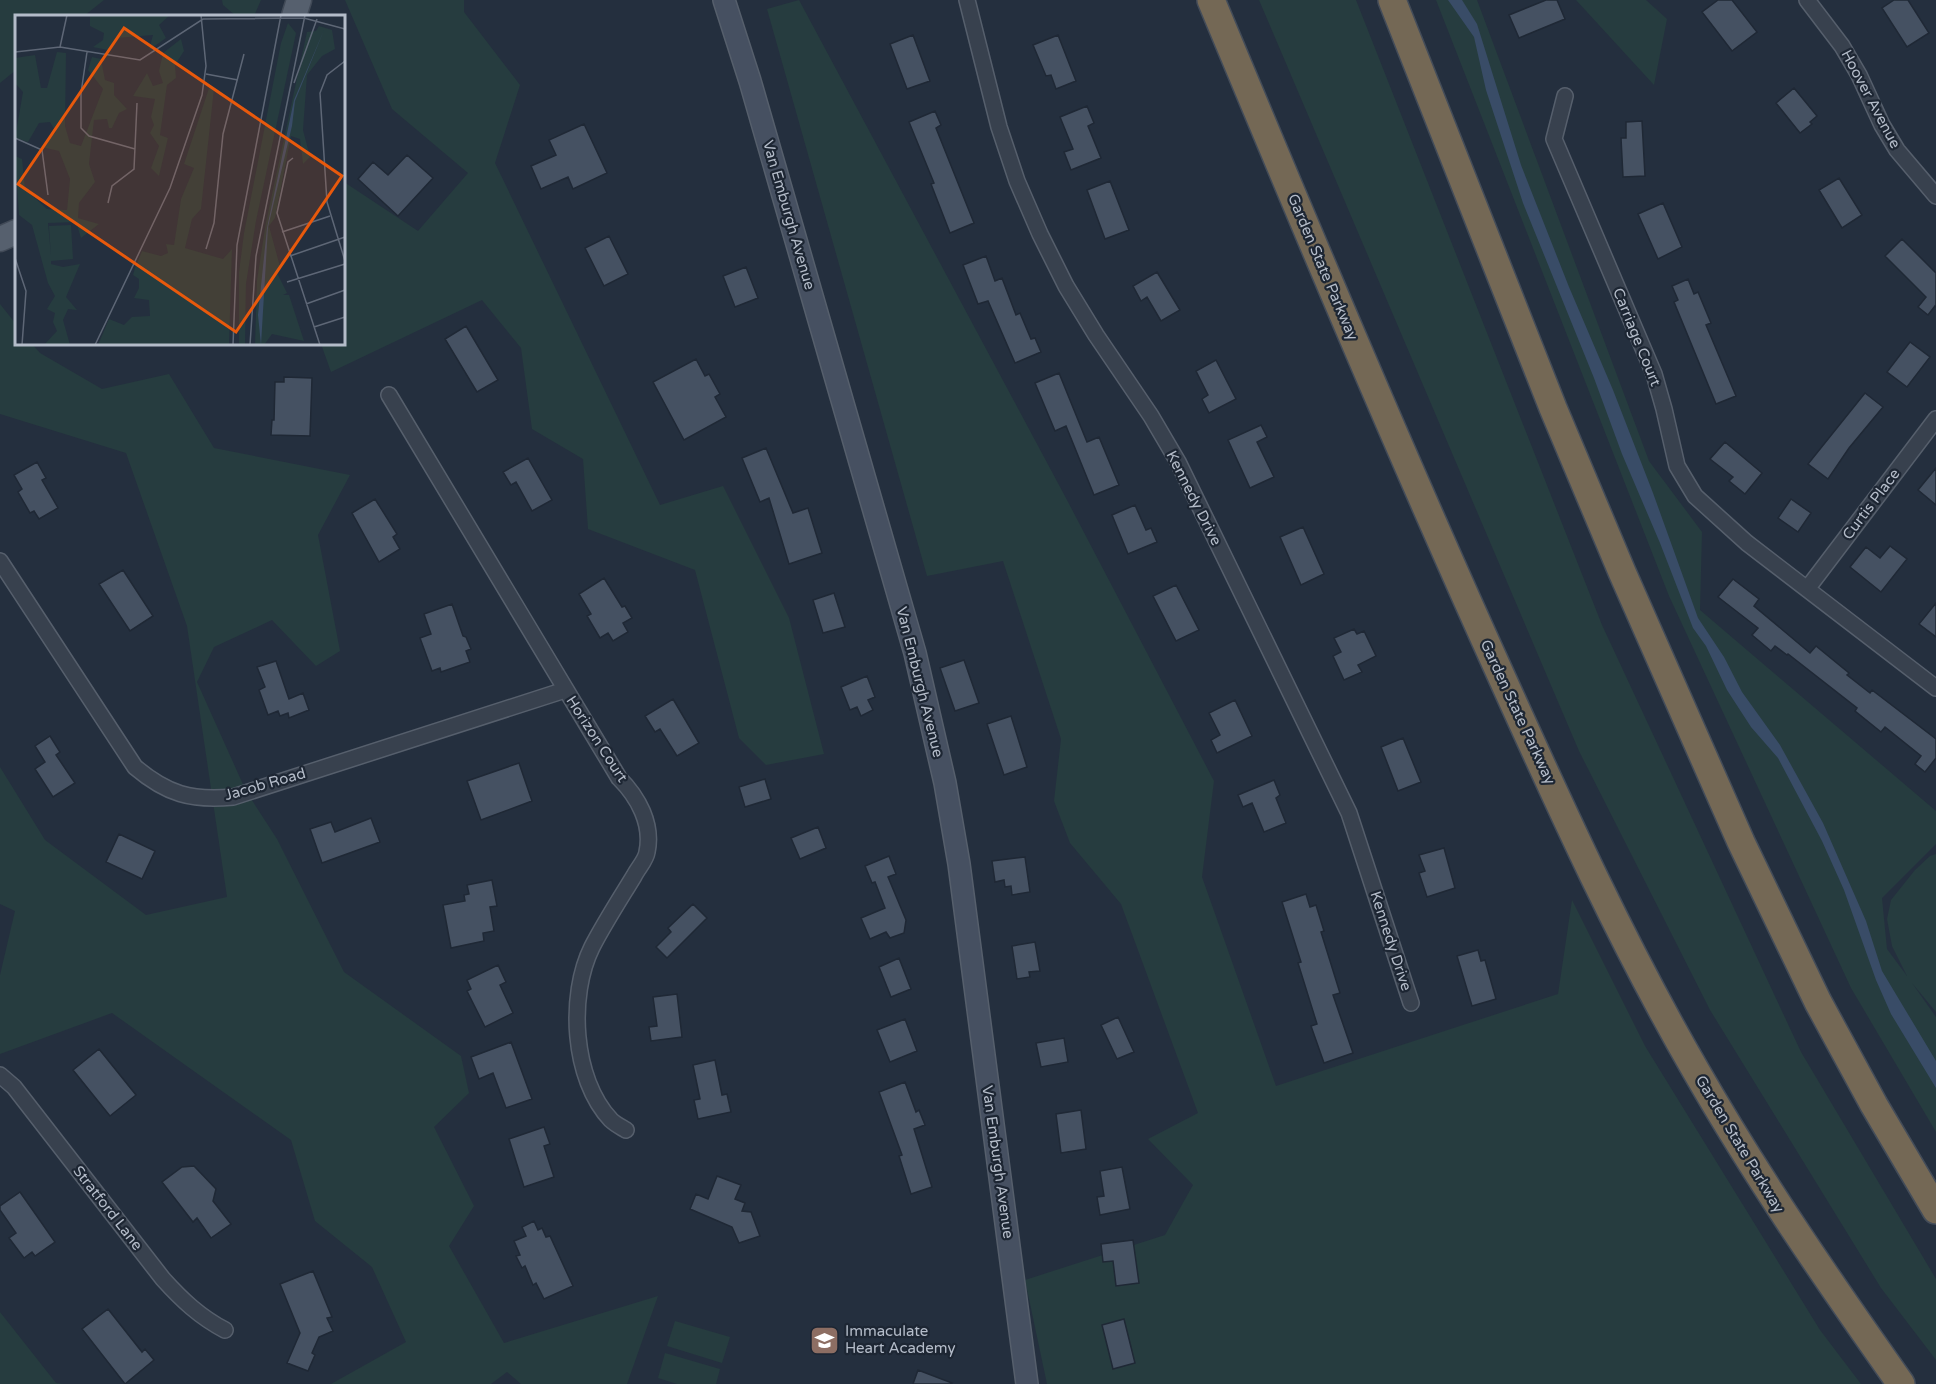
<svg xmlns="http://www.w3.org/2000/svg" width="1936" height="1384" viewBox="0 0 1936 1384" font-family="'Varela Round',sans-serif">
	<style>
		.green { fill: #263c3f }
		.water { fill: #394c67 }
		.building { fill: #455162; stroke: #1f2835; stroke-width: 1.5 }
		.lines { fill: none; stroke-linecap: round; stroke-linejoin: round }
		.street-casing { stroke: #565f6c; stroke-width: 18 }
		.secondary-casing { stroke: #565f6c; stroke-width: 24 }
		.primary-casing { stroke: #414a57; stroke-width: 27 }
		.highway-casing { stroke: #434c59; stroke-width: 30 }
		.street { stroke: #38414e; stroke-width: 15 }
		.secondary { stroke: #465061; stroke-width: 21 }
		.primary { stroke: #56606e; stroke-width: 24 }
		.highway { stroke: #746855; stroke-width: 27 }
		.labels { text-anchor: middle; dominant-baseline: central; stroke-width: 4.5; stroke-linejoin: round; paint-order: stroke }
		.street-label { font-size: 15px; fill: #b4bcc9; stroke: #1d2633 }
		.poi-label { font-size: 15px; fill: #b4bcc9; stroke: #1d2633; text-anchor: start }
		.inset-road { fill: none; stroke: #5e6776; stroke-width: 1.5 }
		.view { fill: #e8590c; fill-opacity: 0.15; stroke: #e8590c; stroke-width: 3 }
		.inset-edge { fill: none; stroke: #b4bcc9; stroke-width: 3 }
	</style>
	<rect width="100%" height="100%" fill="#242f3e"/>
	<!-- green -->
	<path class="green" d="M0,0H104L84,16H16V70L0,83Z
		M222,0H261L254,16H236L223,5Z
		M345,0H464V12L520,85L495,163L660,505L723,486L789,618L824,754L766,765L739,738L695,570L588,529L583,459L532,429L521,348L482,300L331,372L321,344H344V182L418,231L468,173L392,109Z
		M799,0L1067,500L1214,781L1202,877L1276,1086L1558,994L1572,900L1645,1046L1820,1330L1861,1384H1047L1025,1280L1165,1235L1193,1185L1148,1139L1198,1113L1121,904L1070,843L1054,801L1061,739L1003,561L927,576L767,9Z
		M1259,0H1356L1602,625L1801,1052L1936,1279V1360L1881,1288L1710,1010L1579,751Z
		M1436,0H1477L1649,461L1702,532L1700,610L1936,811V844L1882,898L1887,949L1907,976L1892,946L1887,919L1891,900L1915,870L1930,856L1936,854V1012L1912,983L1936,1017V1132L1851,988L1669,596Z
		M1576,0H1646L1667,19L1654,85Z
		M0,304L16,324V344H32L40,353L102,389L169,374L214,448L350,475L318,535L340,651L316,666L272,620L214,647L197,682L246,791L277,839L344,972L461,1056L469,1093L434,1127L474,1206L449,1246L504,1343L658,1296L627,1384H521L507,1372L491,1384H331L406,1342L372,1267L315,1221L291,1140L112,1013L0,1054V975L15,911L0,904V767L45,840L146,915L227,897L187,626L126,453L0,414Z
		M0,1312L56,1383L64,1384H0Z
		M675,1321L730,1337L722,1363L667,1346Z
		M665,1353L720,1369L716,1384H677L658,1378Z"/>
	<!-- water -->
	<path class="water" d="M1448,0H1462L1477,24L1521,165L1569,287L1613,390L1653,493L1698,618L1724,657L1742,692L1780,745L1823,823L1866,921L1882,971L1936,1061V1088L1891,1014L1876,980L1844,890L1822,841L1778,758L1751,727L1727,690L1706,646L1693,628L1660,543L1622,454L1594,378L1523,203L1486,90L1474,37Z"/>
	<!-- building -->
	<path class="building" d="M1546,0H1557L1565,19L1519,38L1509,15Z
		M1718,0H1732L1757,32L1732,51L1702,12Z
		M1894,0H1908L1929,33L1907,47L1882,8Z
		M913,35L930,81L907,89L890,44Z
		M1058,35L1076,81L1056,89L1051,75L1046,76L1033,45Z
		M1794,88L1817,116L1810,122L1812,124L1800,133L1776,103Z
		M1087,106L1094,123L1088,126L1101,158L1071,170L1064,152L1073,149L1060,117Z
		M935,111L941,125L936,128L974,223L950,233L931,184L934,183L909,122Z
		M1642,121L1645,176L1623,177L1621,138H1626V122Z
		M584,124L607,173L573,189L568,177L541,189L531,166L556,155L549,140Z
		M407,155L433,178L398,216L358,179L373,162L388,175Z
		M1839,178L1862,215L1842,228L1819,190Z
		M1110,181L1129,230L1105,239L1087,190Z
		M1663,203L1682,247L1658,259L1638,214Z
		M609,236L628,274L604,286L585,248Z
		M1902,239L1936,273V307L1935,306L1928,315L1918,307L1926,297L1885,256Z
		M986,256L995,281L1002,278L1016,315L1020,313L1031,339L1035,338L1041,352L1015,363L988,301L978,304L963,265Z
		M746,267L758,298L735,307L723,276Z
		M1157,272L1180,310L1161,321L1147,297L1141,301L1133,286Z
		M1688,279L1694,294L1698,292L1711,323L1706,325L1736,396L1716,404L1674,302L1678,300L1672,286Z
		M466,326L498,380L477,392L445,339Z
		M1910,342L1930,357L1907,387L1887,372Z
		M696,359L705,376L709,374L720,394L715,397L726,417L684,440L653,382Z
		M1216,360L1236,399L1209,413L1202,399L1208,395L1196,371Z
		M1059,373L1087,442L1099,437L1119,485L1094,495L1066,426L1055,431L1035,383Z
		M284,377L312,378L310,436L271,435L272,420H274L275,382H284Z
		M1865,393L1883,407L1849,448L1828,479L1808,464Z
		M1261,425L1267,437L1257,442L1274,477L1250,488L1228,440Z
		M1725,442L1762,473L1745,494L1729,481L1733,477L1710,459Z
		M766,448L793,513L808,508L822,553L789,564L769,498L760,502L742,458Z
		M528,458L552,500L532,511L516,482L511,485L503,472Z
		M37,462L46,478L42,480L58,508L39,519L34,511L30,513L18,492L22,489L14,475Z
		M1936,468V505L1918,490Z
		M375,499L397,534L393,537L400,549L379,562L352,513Z
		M1791,499L1811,513L1798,532L1778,518Z
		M1135,505L1146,530L1151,528L1157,542L1128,554L1112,515Z
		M1303,527L1324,574L1301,585L1280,537Z
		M1890,546L1907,559L1881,592L1850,567L1866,547L1880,558Z
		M123,570L153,616L130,631L99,584Z
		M604,578L622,607L625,606L632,618L623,623L628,632L613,641L608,633L600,638L587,616L591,614L579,594Z
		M1733,579L1759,599L1754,606L1810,653L1816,646L1849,673L1847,675L1870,693L1872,690L1936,739V758L1925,772L1915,764L1921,756L1885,727L1881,732L1855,711L1857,708L1788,654L1787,655L1775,646L1771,651L1752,635L1758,628L1718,597Z
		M1176,585L1199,630L1176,641L1153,596Z
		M834,593L845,627L823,633L813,600Z
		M1936,603V637L1919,624Z
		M452,604L463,636L466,637L471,649L466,651L470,662L441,672L440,668L432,671L420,638L431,634L424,614Z
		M1354,629L1357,634L1364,631L1376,656L1358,665L1362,672L1344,680L1333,656L1341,652L1334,638Z
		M964,660L979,703L955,711L940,668Z
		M276,661L289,699L303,693L309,710L289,718L288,713L280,716L278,711L268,715L259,690L265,687L257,667Z
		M867,676L875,697L868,700L873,710L861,716L857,707L850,710L841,687Z
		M673,699L699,743L677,756L660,729L655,732L645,716Z
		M1235,700L1252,736L1217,753L1211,740L1220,735L1209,713Z
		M1011,716L1027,767L1004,775L987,724Z
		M50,736L60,752L56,755L75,783L53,797L35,769L45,762L35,746Z
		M1403,738L1421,782L1398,791L1381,747Z
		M519,763L532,801L481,820L467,781Z
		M765,779L771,799L745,807L739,787Z
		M1274,780L1280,795L1276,798L1286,823L1264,832L1252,803L1243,807L1238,795Z
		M371,818L380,842L322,863L310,829L331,822L335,832Z
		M818,827L826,848L800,859L791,838Z
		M119,834L155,851L142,879L106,862Z
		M1444,848L1455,888L1427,897L1419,873L1425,871L1419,855Z
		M889,856L896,874L888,877L906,920L904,933L890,938L886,932L870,939L861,918L885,908L875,882L872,883L865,866Z
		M1025,857L1030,892L1012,895L1011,886L1005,887L1004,880L995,882L992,861Z
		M492,880L497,906L490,907L494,931L483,933L484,941L451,948L443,905L465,901L464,895L469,894L467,885Z
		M1306,894L1310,907L1316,905L1324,931L1321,932L1340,993L1333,995L1353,1053L1324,1063L1311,1026L1317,1024L1298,963L1301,962L1282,902Z
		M693,904L707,918L667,958L656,947L671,932L668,928Z
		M1035,942L1040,971L1029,972L1030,977L1017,979L1012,946Z
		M1478,950L1481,961L1485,960L1496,999L1472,1006L1457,956Z
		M899,958L911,989L891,997L879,967Z
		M498,965L506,982L500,985L513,1013L485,1027L467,991L471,989L467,980Z
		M677,994L682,1037L651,1041L649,1027L657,1026L653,997Z
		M1118,1017L1134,1052L1117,1059L1101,1025Z
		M905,1019L917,1051L890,1062L877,1030Z
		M1064,1038L1068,1062L1041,1067L1036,1043Z
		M511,1042L532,1099L506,1108L493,1073L479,1079L471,1057Z
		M99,1049L136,1095L110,1116L73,1070Z
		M715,1060L722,1095L727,1094L731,1112L698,1119L694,1100L700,1099L693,1065Z
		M905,1082L916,1112L919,1110L925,1125L914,1129L932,1187L911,1194L899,1156L902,1155L879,1092Z
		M1081,1110L1086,1149L1061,1153L1056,1114Z
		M544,1127L550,1144L544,1146L554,1177L524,1187L509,1139Z
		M194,1166L216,1189L213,1201L231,1224L211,1238L197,1218L193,1222L162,1182L182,1167Z
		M1122,1167L1130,1209L1100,1215L1097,1197L1104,1196L1100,1171Z
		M717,1176L741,1185L735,1199L745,1203L742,1211L751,1212L760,1236L739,1243L732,1227L690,1209L696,1194L708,1199Z
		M20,1192L55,1242L35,1256L32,1252L24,1258L9,1238L16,1233L0,1210V1206Z
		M534,1221L538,1230L542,1228L546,1237L550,1236L573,1286L544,1299L536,1283L533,1285L525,1266L522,1268L516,1256L520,1255L514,1241L526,1236L522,1227Z
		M1133,1240L1139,1283L1116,1286L1113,1261L1103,1262L1101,1244Z
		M313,1271L332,1317L327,1318L333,1331L319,1337L312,1353L315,1355L308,1371L287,1363L300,1333L280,1284Z
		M108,1309L142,1352L145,1349L154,1360L125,1384L82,1329Z
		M1124,1319L1135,1363L1113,1369L1102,1325Z
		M918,1370L952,1383L951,1384H913Z"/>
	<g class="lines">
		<defs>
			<path id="street" d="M967,0L999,127L1017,181L1040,234L1066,286L1096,335L1151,416L1178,462L1349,813L1411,1003
				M1807,0L1842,46L1859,75L1882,125L1897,150L1936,196
				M1565,96L1554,139L1654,374L1664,409L1677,466L1695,496L1747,543L1936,688
				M389,395L619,778C638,797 653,824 647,852C646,860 638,868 634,876C620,899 605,922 592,947C568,995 572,1079 611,1120C615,1124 621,1127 626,1130
				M0,561L135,767C167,794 191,801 233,797L565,690
				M1807,589L1936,419
				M0,1075L14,1087L163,1279C182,1300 200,1317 225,1330"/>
			<path id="secondary" d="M724,0L750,81L915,653L945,783L959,864L1027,1384"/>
			<path id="primary" d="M294,16L299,0
				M0,239L16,232"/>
			<path id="highway" d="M1211,0C1306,228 1401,455 1503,680C1563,813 1623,945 1696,1071C1758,1179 1829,1282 1901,1384
				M1392,0L1553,408L1622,572L1741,842L1818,1002L1874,1105L1936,1210"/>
		</defs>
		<!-- street casing -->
		<use href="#street" class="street-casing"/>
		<!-- secondary casing -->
		<use href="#secondary" class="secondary-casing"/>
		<!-- primary casing -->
		<use href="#primary" class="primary-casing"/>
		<!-- highway casing -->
		<use href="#highway" class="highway-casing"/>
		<!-- street -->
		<use href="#street" class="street"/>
		<!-- secondary -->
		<use href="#secondary" class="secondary"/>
		<!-- primary -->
		<use href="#primary" class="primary"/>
		<!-- highway -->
		<use href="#highway" class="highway"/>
	</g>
	<!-- icons -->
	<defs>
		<symbol id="school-square" viewBox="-11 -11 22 22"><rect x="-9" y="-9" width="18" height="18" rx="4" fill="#8d6e63" stroke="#1d2633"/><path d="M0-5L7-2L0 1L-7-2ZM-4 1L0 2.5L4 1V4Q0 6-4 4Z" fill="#fff"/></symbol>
	</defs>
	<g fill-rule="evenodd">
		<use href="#school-square" x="808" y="1324" width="33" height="33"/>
	</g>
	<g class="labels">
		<!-- street labels -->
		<g class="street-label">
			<text transform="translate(1871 99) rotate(62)">Hoover Avenue</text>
			<text transform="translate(789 215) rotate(74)">Van Emburgh Avenue</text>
			<text transform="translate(1323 267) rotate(67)">Garden State Parkway</text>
			<text transform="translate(1637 337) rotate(68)">Carriage Court</text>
			<text transform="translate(1194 498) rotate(63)">Kennedy Drive</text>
			<text transform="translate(1871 504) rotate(-53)">Curtis Place</text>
			<text transform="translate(920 682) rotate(76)">Van Emburgh Avenue</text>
			<text transform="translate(1518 712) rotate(65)">Garden State Parkway</text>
			<text transform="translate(597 739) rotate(57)">Horizon Court</text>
			<text transform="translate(265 784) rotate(-16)">Jacob Road</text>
			<text transform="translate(1391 941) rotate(72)">Kennedy Drive</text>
			<text transform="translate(1740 1144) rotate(59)">Garden State Parkway</text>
			<text transform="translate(998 1162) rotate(82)">Van Emburgh Avenue</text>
			<text transform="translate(108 1208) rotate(52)">Stratford Lane</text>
		</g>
		<!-- poi labels -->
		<g class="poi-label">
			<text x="845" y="1331">Immaculate<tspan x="845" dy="17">Heart Academy</tspan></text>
		</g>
	</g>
	<!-- overview -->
	<g transform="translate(15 15)">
		<rect width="330" height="330" fill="#242f3e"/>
		<path d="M75,0H155L144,10L151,23L134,35L138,20L102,23L93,35L78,32L88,25L89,18L75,11ZM273,8L281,18L241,206L231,269L230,330H224V257L229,218L266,28ZM304,11L317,15L320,34L307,41L292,60L288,115L295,142L288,149L285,124L276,121L260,203L254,211L266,255L261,256L272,278L268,280H274L289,326L257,319L249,330H240L242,265L251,207L292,17L301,16ZM166,24L169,36L160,50L161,63L152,70L145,120L153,123L144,161L136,153L144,131L135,118L139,110L136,102L140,84L118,81L132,58L138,71L148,68L144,56L148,38ZM42,37L51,38L50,111L55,128L66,131L88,74L73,55L77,42L86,44L90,65L99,68V80L112,94L104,98L97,113H94L92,104L79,105L74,149L80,167L64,188L63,203L84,209L66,223L61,207L33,208L36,241L34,211L56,210L58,244L36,246V249L48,252L65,249L51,282L62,295L53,294L48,305L55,330H29L42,316L38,307L40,298L32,294L40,281L33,268L17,210L4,200L0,141L7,144L10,174L32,194L52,195L55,164L44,136L26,132L41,117L35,107L24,108L13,127L0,123L8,77L0,68V43L20,40L26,73H32ZM194,73L199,74L186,194L177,204L170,233L208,244L217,234L214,330H83L94,304L109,310L117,302L135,301L134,285L119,283L124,273V264L118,260L120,253L127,236L146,241L153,238L151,229L159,230L166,184L179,153L169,149Z" fill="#263c3f"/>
		<path d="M309,15L280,86L277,111L253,212L246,330L243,300L252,213L279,85Z" fill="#394c67"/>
		<path class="inset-road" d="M45,32L52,0M0,37L45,32L125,45L188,4L289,3L330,14M72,37L66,78V113L74,121L120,134M330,46L312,60L305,78L312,187L330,246M191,59L223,65M279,68L302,4M0,123L27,135L33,180M278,143L273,147L262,198L305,330M93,188L97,171L119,154L122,88M267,217L315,201M191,234L199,208L208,119L229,39M275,241L330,222M0,243L11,276L7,330M272,267L330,249M291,289L330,275M299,312L330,302M80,330L155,173L187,80L191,51L186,0M218,330L222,230L266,0M235,330L241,241L290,0"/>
		<path class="view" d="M109,13L327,161L221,317L3,169Z"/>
		<rect width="330" height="330" class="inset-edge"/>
	</g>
</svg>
